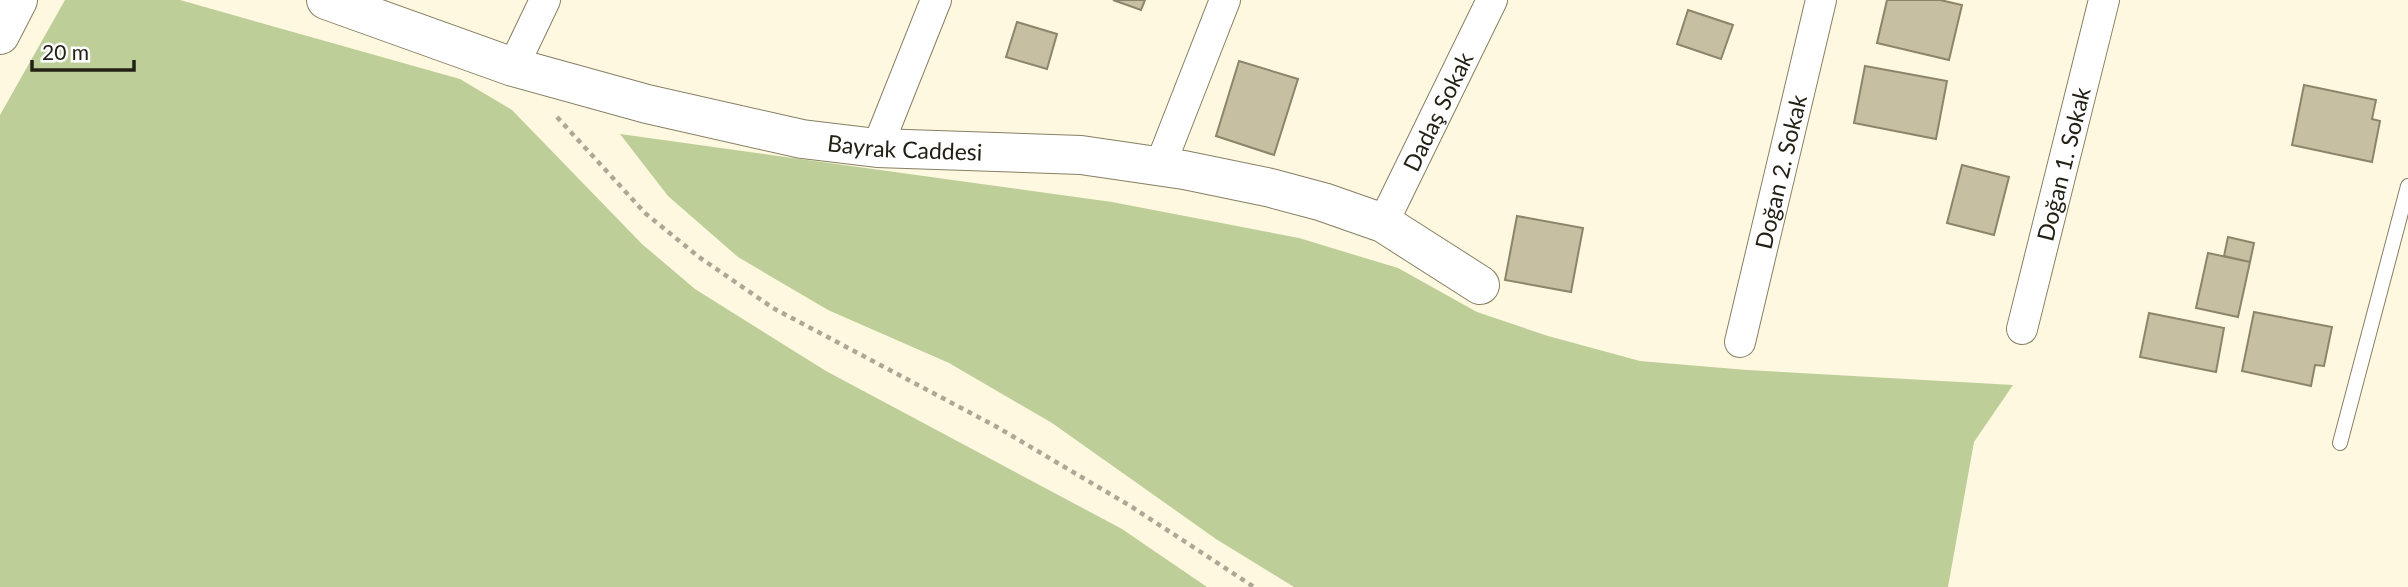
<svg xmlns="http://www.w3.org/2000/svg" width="2408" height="587" viewBox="0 0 2408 587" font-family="Lato,sans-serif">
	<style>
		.green { fill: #bdce98 }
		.building { fill: #c6bfa2; stroke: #8c856a; stroke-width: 2 }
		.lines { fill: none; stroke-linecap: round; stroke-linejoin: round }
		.lane-casing { stroke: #867f64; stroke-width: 16 }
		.street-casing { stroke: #867f64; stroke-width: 32 }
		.secondary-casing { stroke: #867f64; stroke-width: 40 }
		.path { stroke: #ada895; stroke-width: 4.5; stroke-dasharray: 5 5; stroke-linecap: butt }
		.lane { stroke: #fff; stroke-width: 14 }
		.street { stroke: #fff; stroke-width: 30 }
		.secondary { stroke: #fff; stroke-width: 38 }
		.labels { text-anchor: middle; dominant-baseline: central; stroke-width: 6; stroke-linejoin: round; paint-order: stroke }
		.street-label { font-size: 23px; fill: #232015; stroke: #fff }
	</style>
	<rect width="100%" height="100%" fill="#fef8e0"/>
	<!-- green -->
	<path class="green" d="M65,0H180L460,79L512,110L642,244L695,289L826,371L1122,529L1207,587H0V115Z
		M620,134L1112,202L1299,238L1398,268L1477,312L1548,336L1640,361L1747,370L2013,385L1974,442L1948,587H1294L1216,539L1052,423L949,363L828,310L738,257L668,196Z"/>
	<!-- building -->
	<path class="building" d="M1113,0H1145L1141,10Z
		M1887,0H1940L1962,5L1949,60L1877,43Z
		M1688,10L1733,25L1721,59L1677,44Z
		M1017,22L1057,34L1047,69L1006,57Z
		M1239,61L1298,79L1274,155L1216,136Z
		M1865,66L1947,81L1936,139L1854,123Z
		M2304,85L2376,100L2372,119L2380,121L2372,162L2292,145Z
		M1962,165L2009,177L1994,235L1947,223Z
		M1517,216L1583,228L1571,292L1505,280Z
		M2228,237L2254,243L2250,262L2224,256Z
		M2208,253L2250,262L2238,317L2196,308Z
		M2254,312L2332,327L2324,366L2315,365L2311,386L2242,371Z
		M2149,313L2224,328L2216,372L2140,357Z"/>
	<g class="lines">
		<defs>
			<path id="lane" d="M2340,443L2408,186"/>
			<g id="street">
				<path d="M513,67L545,0"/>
				<path d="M877,148L936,0"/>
				<path d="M1160,166L1225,0"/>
				<path id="s1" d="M1383,223L1492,0"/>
				<path id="s2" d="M2022,329L2104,0"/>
				<path id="s3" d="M1740,342L1821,0"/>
			</g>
			<g id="secondary">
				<path id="s4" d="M326,0L513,67L647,104L802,139L877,148L1081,155L1184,170L1271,188L1323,202L1383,223L1480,285"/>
				<path d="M0,35L18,0"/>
			</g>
		</defs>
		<!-- lane casing -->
		<use href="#lane" class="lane-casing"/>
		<!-- street casing -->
		<use href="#street" class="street-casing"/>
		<!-- secondary casing -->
		<use href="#secondary" class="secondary-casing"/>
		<!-- path -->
		<path class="path" d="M557,117L645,213L699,257L773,308L997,427L1132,507L1254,587"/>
		<!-- lane -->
		<use href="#lane" class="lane"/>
		<!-- street -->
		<use href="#street" class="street"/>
		<!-- secondary -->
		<use href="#secondary" class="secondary"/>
	</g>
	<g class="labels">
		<!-- street labels -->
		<g class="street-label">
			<text stroke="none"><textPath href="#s1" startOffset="124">Dadaş Sokak</textPath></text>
			<text stroke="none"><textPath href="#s4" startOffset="600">Bayrak Caddesi</textPath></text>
			<text stroke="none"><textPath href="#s2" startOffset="170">Doğan 1. Sokak</textPath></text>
			<text stroke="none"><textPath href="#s3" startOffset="175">Doğan 2. Sokak</textPath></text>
		</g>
	</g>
	<!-- scale -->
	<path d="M32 60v10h102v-10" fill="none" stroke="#232015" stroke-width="3.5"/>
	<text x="42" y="60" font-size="21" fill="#232015" stroke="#ffffff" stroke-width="5" paint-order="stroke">20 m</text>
</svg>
